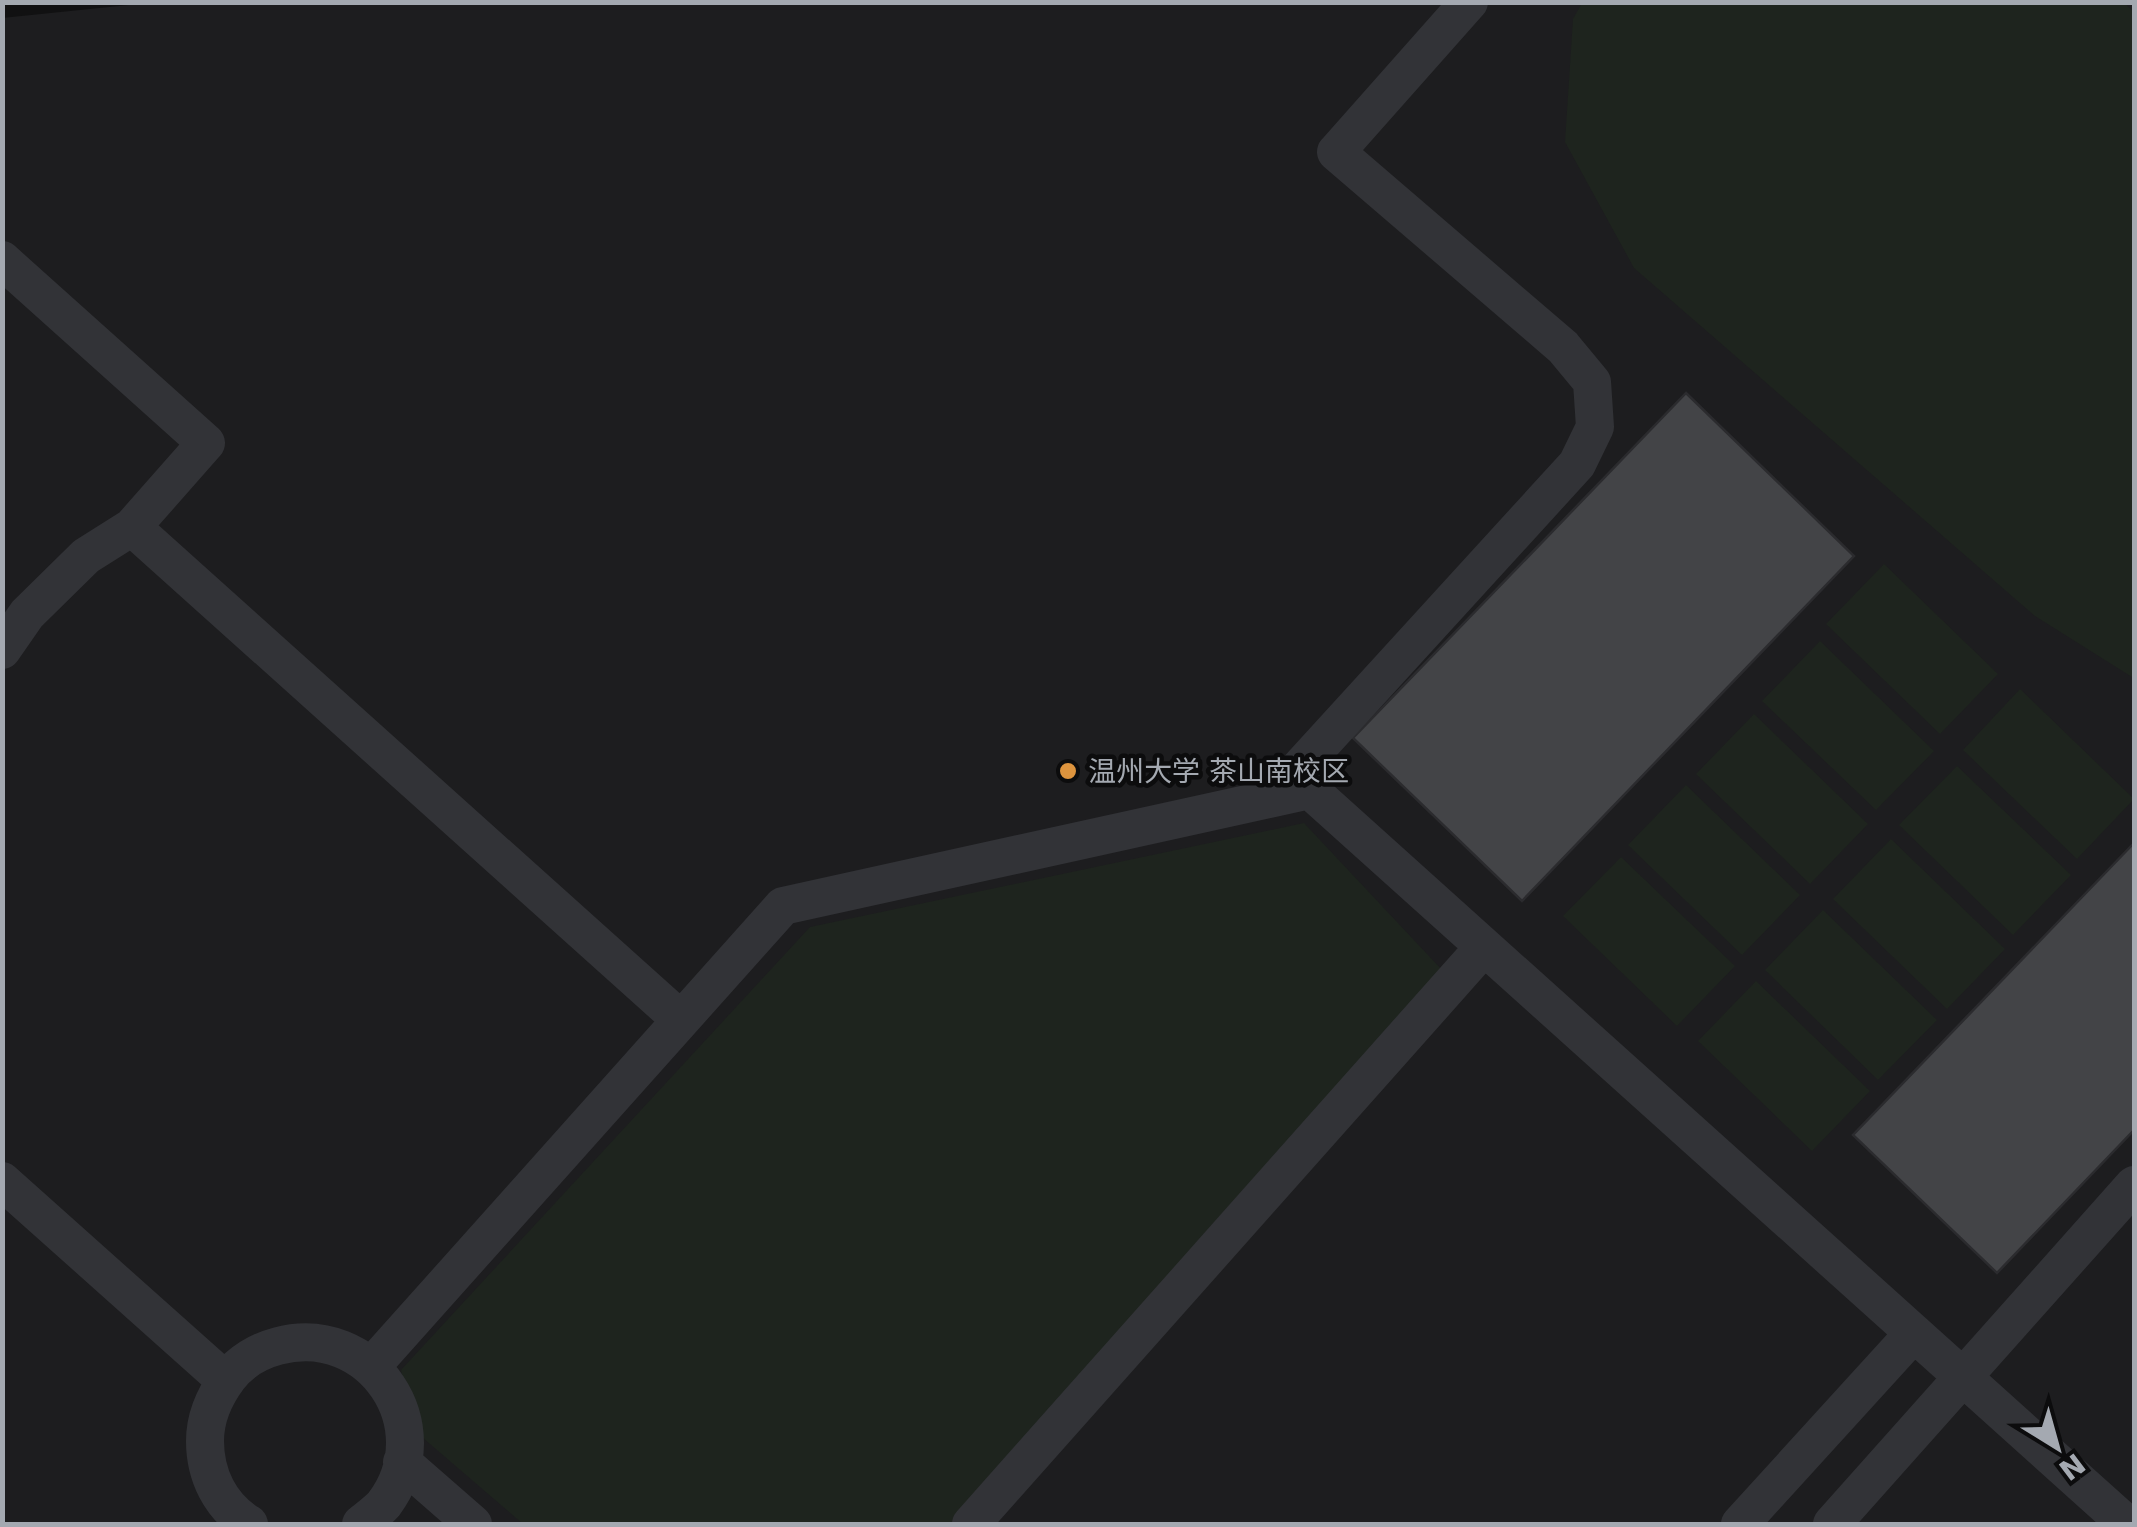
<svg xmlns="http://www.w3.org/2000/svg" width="2137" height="1527" viewBox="0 0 2137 1527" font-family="'DejaVu Sans','Noto Sans SC',sans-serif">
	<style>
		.built { fill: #1d1d1f }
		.green { fill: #1e241e }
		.building { fill: #434447; stroke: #2b2b2e; stroke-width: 2.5 }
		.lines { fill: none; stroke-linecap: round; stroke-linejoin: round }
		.street { stroke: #323337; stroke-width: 38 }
		.poi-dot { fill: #dd943e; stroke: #0c0c0d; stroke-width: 4 }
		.labels { text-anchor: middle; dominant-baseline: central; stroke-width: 9; stroke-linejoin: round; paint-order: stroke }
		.poi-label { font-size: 28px; fill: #a4a9b1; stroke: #0c0c0d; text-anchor: start }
	</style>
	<rect width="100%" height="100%" fill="#111112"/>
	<!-- built -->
	<path class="built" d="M158,2L2134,3V1524H3L2,18Z"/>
	<!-- green -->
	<path class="green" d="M2124,3L2134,12V677H2132L2035,616L1634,268L1565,142L1573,19L1582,3Z
		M1884,564L1998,674L1940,734L1826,624Z
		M1820,641L1934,751L1876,810L1762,701Z
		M2020,689L2134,799L2077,859L1963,750Z
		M1754,714L1868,824L1810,884L1696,774Z
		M1957,766L2071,875L2013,935L1899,825Z
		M1686,785L1800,895L1742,955L1628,845Z
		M1304,823L1443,971L953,1524H523L416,1432L401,1370L810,927Z
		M1891,839L2005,949L1947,1009L1833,899Z
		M1621,857L1735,966L1677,1026L1563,916Z
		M1823,910L1937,1020L1878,1080L1765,970Z
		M1756,981L1870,1091L1812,1151L1698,1041Z"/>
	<!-- building -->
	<path class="building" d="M1686,393L1854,556L1522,901L1353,738Z
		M2134,843V1130L1997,1273L1853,1135Z"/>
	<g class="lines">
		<!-- street -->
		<path class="street" d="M2,260L206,443L132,527
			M2,650L27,614L86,556L132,527L681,1020
			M1272,798L1577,464L1595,427L1592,382L1563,347L1336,152L1469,2
			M2,1181L226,1381
			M371,1367L783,906L1310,790L2123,1521L2134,1524
			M402,1462L473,1524
			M249,1524C220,1506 205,1475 205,1441C205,1417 214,1397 228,1378C240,1362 259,1351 278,1346C371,1321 442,1427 384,1504C378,1511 368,1518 361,1524
			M971,1524L1484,947
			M1740,1524L1914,1333
			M1832,1524L2134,1185"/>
	</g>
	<!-- markers -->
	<circle class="poi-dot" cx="1068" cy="771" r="10"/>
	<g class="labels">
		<!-- poi labels -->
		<g class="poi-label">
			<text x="1088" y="771">温州大学 茶山南校区</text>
		</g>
	</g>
	<!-- border -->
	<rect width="2137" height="1527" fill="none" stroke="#a4a9b1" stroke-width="10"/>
	<!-- north arrow -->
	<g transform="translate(2057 1447) rotate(143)" stroke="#0c0c0d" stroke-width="8" paint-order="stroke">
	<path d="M0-8L18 38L0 25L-18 38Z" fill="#a4a9b1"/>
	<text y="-15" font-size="28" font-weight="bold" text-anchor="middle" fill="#a4a9b1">N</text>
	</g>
</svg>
